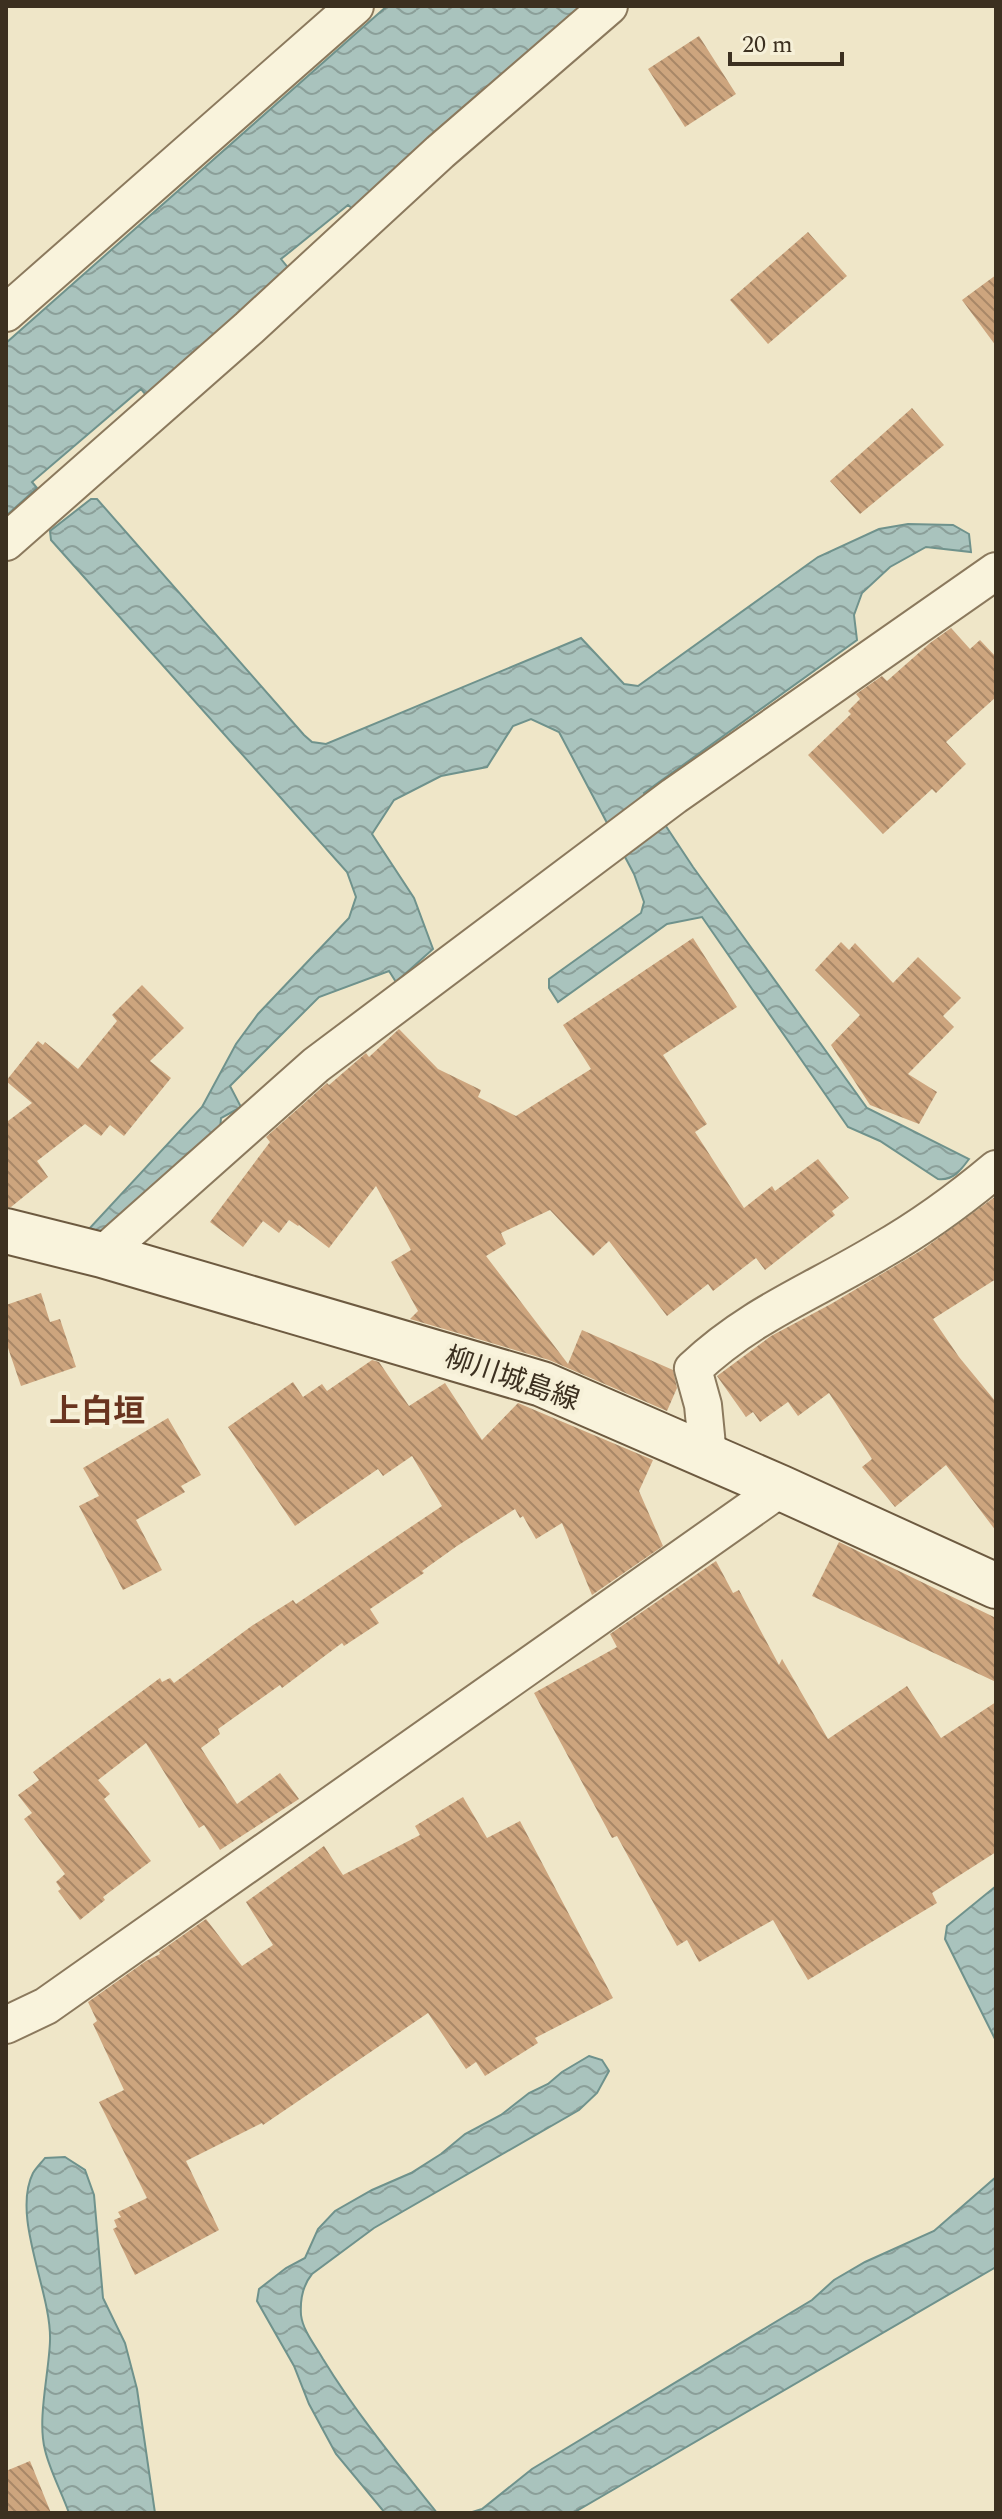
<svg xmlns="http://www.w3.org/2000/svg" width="1002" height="2519" viewBox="0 0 1002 2519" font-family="Spectral,'Noto Sans JP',serif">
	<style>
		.water { fill: url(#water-waves); stroke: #6f928c; stroke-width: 2 }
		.building { fill: url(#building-back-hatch) }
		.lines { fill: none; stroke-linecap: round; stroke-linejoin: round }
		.minor-casing { stroke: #8b795d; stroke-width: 40 }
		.secondary-casing { stroke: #6d5a40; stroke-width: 48 }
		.minor { stroke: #f9f3dc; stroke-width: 36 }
		.secondary { stroke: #f9f3dc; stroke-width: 44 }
		.labels { text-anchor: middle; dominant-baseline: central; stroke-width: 8; stroke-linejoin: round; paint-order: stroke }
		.street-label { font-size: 28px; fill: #3c3020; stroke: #f6f0d8 }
		.quarter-label { font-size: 32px; font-weight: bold; fill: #69341f; stroke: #f6f0d8 }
	</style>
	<defs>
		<pattern id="water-waves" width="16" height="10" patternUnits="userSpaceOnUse" patternTransform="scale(2)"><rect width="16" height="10" fill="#a9c3bd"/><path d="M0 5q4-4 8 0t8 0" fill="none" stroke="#8b9f99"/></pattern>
		<pattern id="building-back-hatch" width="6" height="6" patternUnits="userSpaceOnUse" patternTransform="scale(2)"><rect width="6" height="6" fill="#cda57e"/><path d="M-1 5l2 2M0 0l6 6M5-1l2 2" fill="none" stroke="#a88767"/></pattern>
	</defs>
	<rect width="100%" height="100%" fill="#efe6c8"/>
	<!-- water -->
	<path class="water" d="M387,6H585L354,210L348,205L281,259L289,269L146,395L141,389L32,482L37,488L6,516V343Z
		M91,499H97L304,735L312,742L326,744L581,638L624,684L638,686L818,557L879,529L908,524L953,525L969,534L971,552L926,547L890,567L862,593L854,615L857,640L644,793L693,867L867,1108L969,1159C961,1170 953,1181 938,1179L880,1141L848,1127L702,917L667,924L558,1002L549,988V979L641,913L644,902L634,874L559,732L531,719L513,726L487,767L441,776L394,800L372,834L414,898L433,949L396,982L389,971L319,997L230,1086L241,1107L221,1118L220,1130L98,1236L88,1230L202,1107L236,1044L258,1014L349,918L356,897L347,872L51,540L50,531Z
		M996,1886V2041L945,1939L947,1926Z
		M589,2056L602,2060L609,2071L597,2093L579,2110L374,2228L312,2274C303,2285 300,2300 301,2315C303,2331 315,2345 323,2359C356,2413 397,2463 437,2513H385L336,2454L309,2404L294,2366L257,2301L259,2289L286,2268L305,2258L318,2229L335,2211L372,2190L411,2173L441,2154L465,2134L501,2115L529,2093L548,2084L562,2072Z
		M65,2157L85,2170L94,2195L103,2298L125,2343L137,2389L155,2513H69C62,2493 50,2471 45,2450C37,2419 49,2373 50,2341C52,2293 11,2217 33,2173C36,2168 41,2163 45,2158Z
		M996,2177V2267L573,2513H469L482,2509L532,2469L812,2300L834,2280L865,2262L934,2231Z"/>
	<!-- building -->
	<path class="building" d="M699,36L736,94L685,127L648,69Z
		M808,232L847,276L768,344L730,300Z
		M996,275V346L962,300Z
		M912,408L944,445L860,514L830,481Z
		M951,628L970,649L980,640L996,657V697L946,742L966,764L936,793L932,789L883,834L808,755L851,714L848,711L860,699L856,694L882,676L887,681L930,643Z
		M693,938L737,1007L663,1055L707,1124L695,1132L744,1208L772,1186L775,1191L818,1159L849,1198L832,1211L835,1215L765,1270L756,1258L713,1291L708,1284L667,1316L609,1241L593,1256L550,1210L501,1233L506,1244L486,1256L568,1364L582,1330L673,1370L677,1388L667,1411L549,1360L410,1319L418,1311L391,1262L411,1250L376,1186L329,1248L299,1225L298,1226L289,1220L279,1233L263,1221L243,1247L210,1222L270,1142L266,1137L327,1083L329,1085L366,1053L369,1057L399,1029L438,1069L481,1090L478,1097L516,1116L591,1069L563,1025Z
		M841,942L849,950L855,943L893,983L918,957L961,998L943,1016L954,1027L908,1074L937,1092L919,1124L870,1105L831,1045L860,1015L815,970Z
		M142,985L184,1028L150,1061L171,1078L124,1136L110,1125L101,1136L85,1124L37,1161L48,1177L11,1207H6V1119L8,1121L32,1103L6,1081L38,1041L43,1045L45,1042L78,1069L117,1021L112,1015Z
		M996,1196V1279L933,1319L959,1357L996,1402V1531L946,1465L895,1507L862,1467L872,1459L829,1393L798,1416L788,1402L760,1422L753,1412L746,1417L717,1376L771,1336L831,1304L922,1250Z
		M41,1293L50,1322L60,1319L76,1367L21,1386L6,1342V1305Z
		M372,1360L379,1362L409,1406L445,1383L482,1440L518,1403L653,1460L639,1491L663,1546L592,1595L562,1523L536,1539L523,1516L520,1518L515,1509L457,1546L422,1571L424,1573L370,1609L379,1623L344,1646L342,1643L282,1688L280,1685L218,1729L220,1734L201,1748L237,1804L280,1773L299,1799L220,1850L204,1825L199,1828L146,1743L98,1780L110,1794L104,1799L151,1861L103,1897L105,1900L80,1920L58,1891L61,1889L56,1882L65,1874L24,1819L32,1813L18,1795L39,1780L33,1772L160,1678L162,1682L170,1678L174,1683L253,1625L293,1600L296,1604L442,1506L412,1456L383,1476L378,1469L295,1526L228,1427L293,1382L303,1397L322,1384L327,1391Z
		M168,1418L201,1475L181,1486L185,1492L136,1520L162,1570L123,1590L79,1506L99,1496L83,1468Z
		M839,1542L996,1618V1682L812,1596Z
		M716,1561L733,1593L739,1590L779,1665L782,1659L828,1739L907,1686L941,1738L996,1702V1852L932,1893L937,1903L808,1980L773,1920L699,1962L687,1940L677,1946L617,1836L612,1838L534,1693L617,1647L610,1634Z
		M463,1797L487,1838L520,1821L613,1998L535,2038L538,2043L485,2076L476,2062L466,2069L428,2013L263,2125L262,2123L186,2161L219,2230L135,2275L113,2229L117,2227L114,2220L121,2217L118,2212L147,2198L99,2102L124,2090L93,2024L97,2021L88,2002L146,1961L160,1954L159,1952L206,1919L242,1966L273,1945L246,1902L324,1846L343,1875L420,1835L415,1826Z
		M30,2461L51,2513H6V2471Z"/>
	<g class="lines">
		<defs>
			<path id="minor" d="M6,313L355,6
				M6,542L249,328L440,152L609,6
				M102,1255L316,1065L674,796L996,571
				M708,1456L703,1405L693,1369C751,1314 814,1291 880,1251C922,1227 959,1200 996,1169
				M6,2025L46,2006L781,1488"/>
			<path id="secondary" d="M6,1231L102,1255L542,1384L781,1488L996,1586"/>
		</defs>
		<!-- minor casing -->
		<use href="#minor" class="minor-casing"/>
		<!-- secondary casing -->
		<use href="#secondary" class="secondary-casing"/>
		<!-- minor -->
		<use href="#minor" class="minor"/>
		<!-- secondary -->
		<use href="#secondary" class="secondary"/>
	</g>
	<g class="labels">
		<!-- street labels -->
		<g class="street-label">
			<text transform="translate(512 1379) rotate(19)">柳川城島線</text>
		</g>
		<!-- quarter labels -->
		<g class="quarter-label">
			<text x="97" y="1412">上白垣</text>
		</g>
	</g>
	<!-- border -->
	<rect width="1002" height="2519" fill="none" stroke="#3c3020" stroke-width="16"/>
	<!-- scale -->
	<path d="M730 52v12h112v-12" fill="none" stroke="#3c3020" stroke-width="4"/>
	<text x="742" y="52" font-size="24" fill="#3c3020" stroke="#f6f0d8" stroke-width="6" paint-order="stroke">20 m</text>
</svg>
